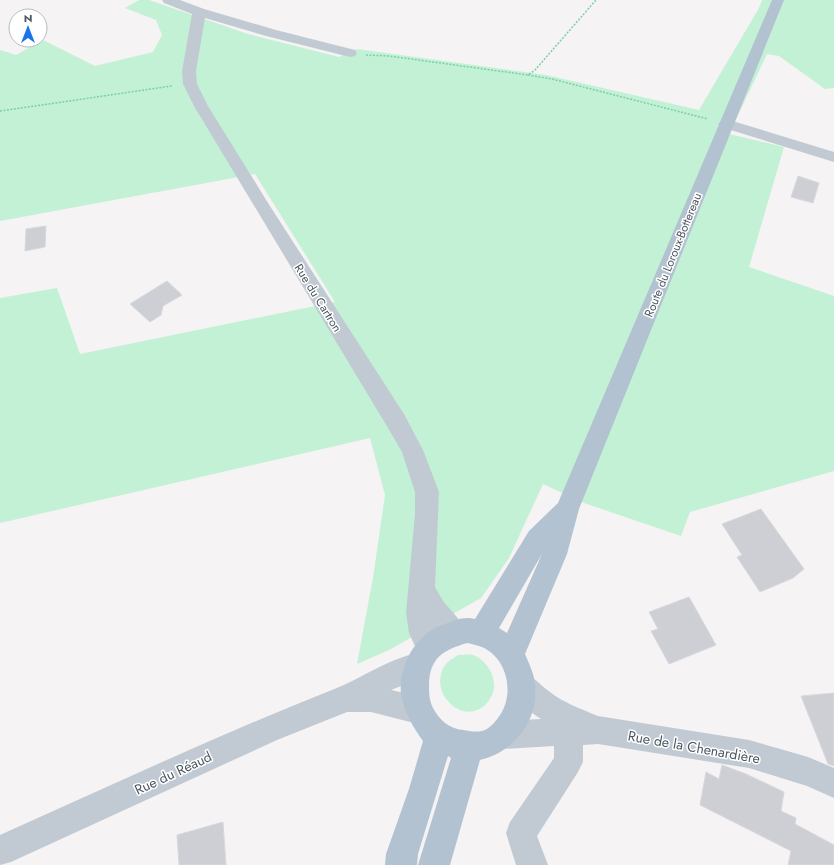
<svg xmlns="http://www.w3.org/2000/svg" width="834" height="865" viewBox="0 0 834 865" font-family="Jost,sans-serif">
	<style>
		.green { fill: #c3f1d5 }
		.building { fill: #cdcfd5; stroke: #d7d9de }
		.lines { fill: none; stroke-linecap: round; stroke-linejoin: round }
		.path { stroke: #7ad0a6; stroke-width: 1.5; stroke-dasharray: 2 1.5; stroke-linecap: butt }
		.minor { fill: #c1cad2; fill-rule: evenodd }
		.major { fill: #b3c2d1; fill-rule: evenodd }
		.labels { text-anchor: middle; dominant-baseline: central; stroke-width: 3; stroke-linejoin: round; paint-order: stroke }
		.street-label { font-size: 12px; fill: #4a5661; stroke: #fff }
		.near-street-label { font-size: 14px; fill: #4a5661; stroke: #fff }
	</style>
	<rect width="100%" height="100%" fill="#f5f3f3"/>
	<!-- green -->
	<path class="green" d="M139,0H149L248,34L339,57L357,49L546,75L699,110L759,8L762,0H834V88L825,89L779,56L767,54L729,134L784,147L749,267L834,296V471L690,512L681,536L584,503L543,484L509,558L481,598L389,650L357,664L373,578L385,495L370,438L0,523V298L57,288L80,354L335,302L255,174L0,221V50L16,55L43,40L95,66L153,52L162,35L156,20L125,8Z
		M458,655C462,655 469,654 473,655C488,660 499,681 492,695C483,715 461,717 448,701C439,692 437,675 446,664C448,661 454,658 458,655Z"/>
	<!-- building -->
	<path class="building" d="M798,176L819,183L813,203L791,197Z
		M46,226L45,247L25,251L26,229Z
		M167,281L182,295L163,306L161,315L150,322L130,304Z
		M761,509L804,569L793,578L760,592L737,557L742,555L722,524Z
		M689,597L716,645L669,664L651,631L658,629L649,612Z
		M834,693V766L828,764L801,696Z
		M722,765L746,774L784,792L781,811L796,818L795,824L834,845V865H788L791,851L700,805L706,772L719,779Z
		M223,822L226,865H179L177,835Z"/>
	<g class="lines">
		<!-- path -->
		<path class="path" d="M366,55L389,56L528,75L535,70L596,0
			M528,75L552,79L708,119
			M0,111L172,86"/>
		<!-- minor -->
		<path class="minor" d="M162,0H180L204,9L276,30L355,50L357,53L355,56L350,57L266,36L205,18L196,71L197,84L208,106L268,203L404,414L423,450L439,492L435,587L443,601L462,623L466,632L462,641L453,645L444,641L435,631L442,647L438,656L428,660L431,666L427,676L391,690L418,696L428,700L432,710L428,720L418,724L371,712H347L277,740L11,862L0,865V835C110,786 220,734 332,690C361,679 387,659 418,653L409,633L406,613L415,514V492L402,452L388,428L194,106L183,84L182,71L192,14L164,3Z
			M726,119L834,152V162L721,127L718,124L721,121Z
			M522,671C533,676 540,685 550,692C564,703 581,709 598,716L749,740L808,757L834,768V798L807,786L749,768L598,744L583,745V762L578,772L537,836L548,865H516L506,833L510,822L554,758V746L502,749L492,745L488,735L492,725L502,721L541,719C527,710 514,700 508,685L512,675Z"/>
		<!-- major -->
		<path class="major" d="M772,0H784L579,509L567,554L525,654C529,664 534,673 535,684C539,720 515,752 480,760L450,865H418L451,758L448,756L418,854L417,865H385L386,854L409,789L423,741C413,727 404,712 401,694C398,665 417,632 445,624C455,620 464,616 475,619L529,531L558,503ZM542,554L507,633L499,628ZM467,643C472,644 477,645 482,647C507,658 515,693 500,715C496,721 491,727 485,730C478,733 470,731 463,730C450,729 439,720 433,708C429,700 429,692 429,684C430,657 444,650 467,643Z"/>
	</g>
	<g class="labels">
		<!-- street labels -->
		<g class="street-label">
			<text transform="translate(673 255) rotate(-68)">Route du Loroux-Bottereau</text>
			<text transform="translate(318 298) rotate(58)">Rue du Cartron</text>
		</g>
		<!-- near-street labels -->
		<g class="near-street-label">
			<text transform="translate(694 747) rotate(10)">Rue de la Chenardière</text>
			<text transform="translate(173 773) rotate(-25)">Rue du Réaud</text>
		</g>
	</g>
	<!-- north arrow -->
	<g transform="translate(28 28)"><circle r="19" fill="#ffffff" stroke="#b7bbc0"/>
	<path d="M0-3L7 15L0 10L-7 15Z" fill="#1a73e8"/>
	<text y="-6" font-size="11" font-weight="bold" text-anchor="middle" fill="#4a5661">N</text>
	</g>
</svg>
